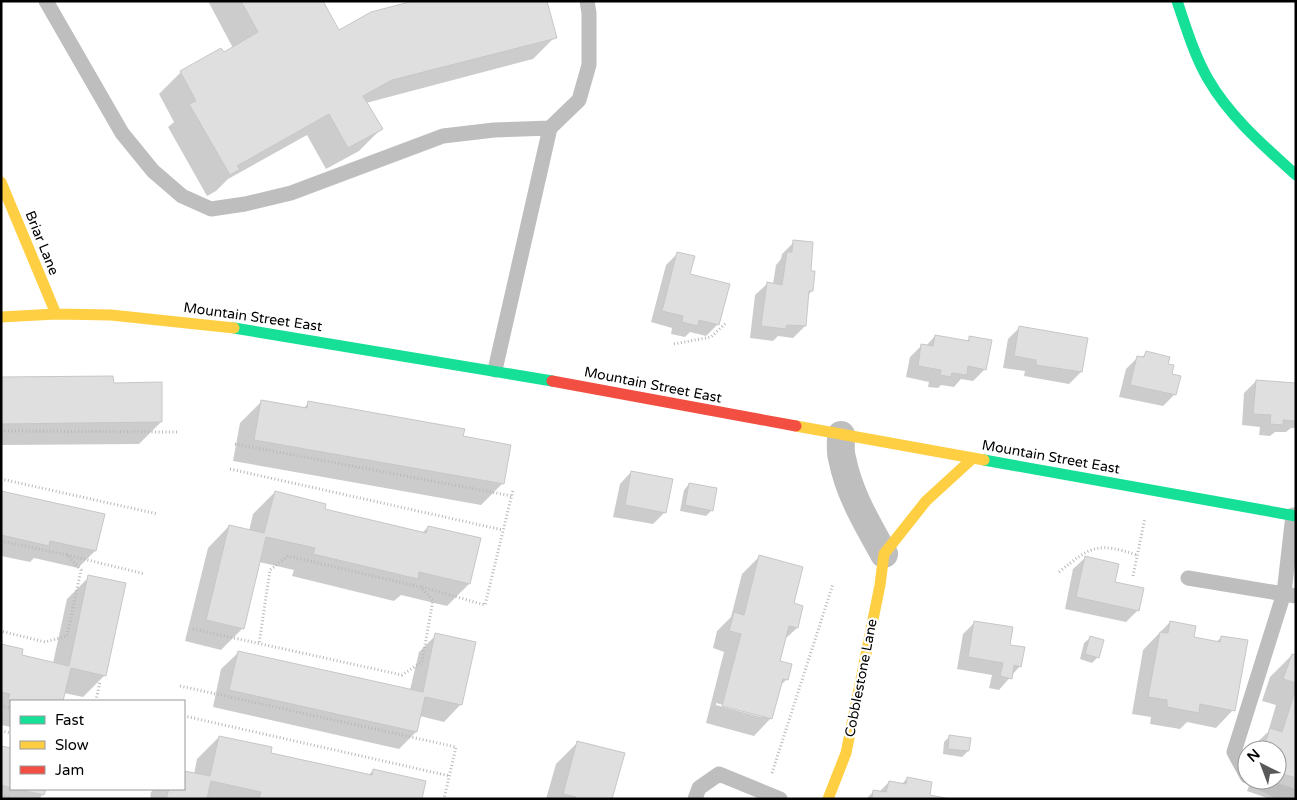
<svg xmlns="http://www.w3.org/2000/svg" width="1297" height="800" viewBox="0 0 1297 800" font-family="'Varela Round',sans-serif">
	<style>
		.shadow { fill: #0003; fill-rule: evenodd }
		.building { fill: #dfdfdf; stroke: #c7c7c7 }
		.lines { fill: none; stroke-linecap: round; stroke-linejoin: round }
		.path { stroke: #b9b9b9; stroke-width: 3; stroke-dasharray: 1 2.5; stroke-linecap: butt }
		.lane { stroke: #bebebe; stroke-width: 15 }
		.street { stroke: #bebebe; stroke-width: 28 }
		.fast { stroke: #16e098; stroke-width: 11 }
		.slow { stroke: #ffcf43; stroke-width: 11 }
		.jam { stroke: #f24e42; stroke-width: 11 }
		.labels { text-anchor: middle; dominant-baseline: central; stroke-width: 4.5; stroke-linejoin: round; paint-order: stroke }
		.street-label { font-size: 14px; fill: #000; stroke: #fff }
	</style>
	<rect width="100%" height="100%" fill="#fff"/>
	<!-- shadow -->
	<path class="shadow" d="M208,1H322L338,31L555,37L533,59L366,103L381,129L359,151L326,169L307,135L228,179L216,191L207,196L168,127L174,122L159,94L181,72L221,50L224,54L233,48Z
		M794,242L809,272L812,291L808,295L805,326L793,338L778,336L773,341L750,338L755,295L767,284H773L776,265L781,259L782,254Z
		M678,253L718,324L706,336L690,332L685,337L671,334L672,328L651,322L666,265Z
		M1019,328L1081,372L1069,384L1024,376L1025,371L1003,368L1008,339Z
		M935,336L966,342L970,338L985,369L973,381L961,379L954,387L941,385L938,388L928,387L929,382L906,377L910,357L922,345L926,346Z
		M1146,353L1167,365L1175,394L1163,406L1119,397L1126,369L1138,357L1141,358Z
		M1,378L113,384L161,422L139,444L1,445Z
		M1256,381L1296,384V428H1291L1286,432H1275L1270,436L1259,435L1260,427L1242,425L1244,393Z
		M262,401L303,409L309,402L462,437L503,483L481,505L233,461L240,423Z
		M631,472L665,512L653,524L613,517L620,484Z
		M689,484L712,510L706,516L680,511L684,490Z
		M1,492L95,551L78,568L34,558L30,562L1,556Z
		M275,492L323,510L422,533L428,527L469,584L447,606L401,595L394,601L292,576L294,570L259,562L243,628L221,650L185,641L208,548L229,526L249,531L253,514Z
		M759,557L797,628L784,640L779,662L787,679L779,687L771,718L754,736L706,723L724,652L713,648L717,631L731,617L742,574ZM716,703L761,715V717L716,705Z
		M1085,558L1138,610L1126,622L1065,609L1073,569Z
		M89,577L105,675L83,697L64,693L62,701H11V727L1,725V646L21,656L53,663L67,599Z
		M975,622L1009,646L1020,666L999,690L989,688L992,675L957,669L963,634Z
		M1170,622L1192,638L1216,642L1222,637L1233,710L1216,728L1187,722L1180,729L1150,724L1151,717L1132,714L1143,650Z
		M436,635L461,704L444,722L420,716L416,732L399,749L213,707L221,669L239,652L410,690L419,652Z
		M1090,638L1098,657L1092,663L1080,659L1084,643Z
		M1292,655H1296V799H1270L1247,791L1251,780H1277V750H1249L1268,732L1276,705L1262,701L1270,677Z
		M950,736L968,751L962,757L943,754L944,742Z
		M219,737L269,754L368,776L373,770L420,799H150L151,792L154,789H184V772L194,774L197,759Z
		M578,742L611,799H546L556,764Z
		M1,748L11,750V789H44L43,794L39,799H1Z
		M907,778L928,796L944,799H866L874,791L879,792L889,782L902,784Z"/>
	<!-- building -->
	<path class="building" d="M241,1H323L339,30L371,12L413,1H547L557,38L392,80L363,96L383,129L348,148L329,114L237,166L240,169L230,175L189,104L196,101L180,71L221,48L224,52L258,32Z
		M793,240L813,242L811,271H815L813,291H809L806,326L787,325L786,329L761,326L767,282L782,285L787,252H792Z
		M677,252L695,256L690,274L730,284L719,325L699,320L698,326L682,322L683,316L662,311Z
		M1019,326L1088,338L1082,372L1036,365V360L1014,356Z
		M935,335L969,341V336L992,340L986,370L968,366L967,375L952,373L951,377L940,375L941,370L918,366L921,344L933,346Z
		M1146,351L1170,357L1168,364L1174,365L1172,374L1181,376L1176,395L1130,385L1137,356L1144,357Z
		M113,376L114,383L162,382V422L1,424V377Z
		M1256,380L1296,383V421L1283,420V425L1270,424L1271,415L1253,414Z
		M261,400L307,408L308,401L465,429L463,436L511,445L504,484L254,440Z
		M631,471L673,479L666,513L625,505Z
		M689,483L717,488L713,511L685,505Z
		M1,491L105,514L96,551L50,541L49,546L1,535Z
		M275,491L326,504L325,509L426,533L428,526L481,538L470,584L419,572L418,579L313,554L315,548L266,537L244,629L206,620L229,525L264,533Z
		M759,555L803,567L794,603L803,606L798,628L789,626L780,661L792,664L788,680L783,679L772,719L722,706L741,634L729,631L734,612L744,615Z
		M1085,556L1119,564L1115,582L1144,588L1139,611L1076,597Z
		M88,575L126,583L106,676L71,668L63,701H15L8,700L10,694L1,692V644L23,649L22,655L69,666Z
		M974,621L1013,627L1010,645L1025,647L1021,667L1014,665L1012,679L1000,676L1003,663L968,657Z
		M1170,621L1196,626L1194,637L1220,642L1221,636L1248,640L1235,711L1200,704L1199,713L1167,707V700L1148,697L1160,632L1168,633Z
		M435,633L476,642L462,705L425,697L417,732L229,690L238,651L423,692Z
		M1090,636L1104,640L1099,658L1085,654Z
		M1292,654L1296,655V683L1283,679Z
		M1296,688V778L1277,772V750H1263L1270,728L1282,732Z
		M949,735L971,738L969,751L948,749Z
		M219,736L272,747L271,753L372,775L373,769L426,781L422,799H259L261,792L211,781L207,799H166L169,789H184V771L210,776Z
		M577,741L625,753L612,799H575L576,797L563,794Z
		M1,746L11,748V788L1,785Z
		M907,777L932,782L930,795L951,799H872L873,790L886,792L889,781L906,784Z
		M16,789H46L44,795Z"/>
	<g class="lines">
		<!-- path -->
		<path class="path" d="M674,344L711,337L726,323
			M1,431L177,432
			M235,444L512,496
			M230,469L503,530
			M1,479L158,514
			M1,541L67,555L81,570L67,636L45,642L1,631
			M67,555L145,574
			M1059,572C1091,546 1097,542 1137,555
			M1133,576L1145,518
			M422,587L485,605L513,490
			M193,629L402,675L422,662L433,600L420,587L288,556L270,570L259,644
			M180,686L456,747L444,799
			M96,701L100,681
			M1,706L11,708
			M184,716L450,776
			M1,731L11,733
			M772,773L833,584
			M1,795L13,799"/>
		<!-- lane -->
		<path class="lane" d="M46,1L122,133L153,171L182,196L211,209L245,204L291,193L443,136L494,130L550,128
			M495,370L550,128L579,100L589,65V13L587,1
			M1188,578L1296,596
			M1247,776L1234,752L1284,593L1293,515
			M1256,780L1278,791L1296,797
			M695,799L699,788L719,774L780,799"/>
		<!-- street -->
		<path class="street" d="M841,435C841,442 840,451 842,458C849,494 867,523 884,554"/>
		<!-- fast -->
		<path class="fast" d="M1177,1C1186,27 1194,55 1208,79C1230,117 1264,146 1296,175
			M234,328L552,381
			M984,460L1296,516"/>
		<!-- slow -->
		<path class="slow" d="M1,182L56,314
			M1,317L56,314L111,315L234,328
			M796,426L984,460
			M828,799L846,753L880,585L884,554L926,501L973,458"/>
		<!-- jam -->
		<path class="jam" d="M552,381L796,426"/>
	</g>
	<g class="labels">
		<!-- street labels -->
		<g class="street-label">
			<text transform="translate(42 243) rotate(68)">Briar Lane</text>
			<text transform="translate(253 317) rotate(8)">Mountain Street East</text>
			<text transform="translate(653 385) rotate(11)">Mountain Street East</text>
			<text transform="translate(1051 457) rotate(10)">Mountain Street East</text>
			<text transform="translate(861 678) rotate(-79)">Cobblestone Lane</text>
		</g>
	</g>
	<!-- border -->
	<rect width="1297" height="800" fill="none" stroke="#000000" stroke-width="5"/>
	<!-- legend -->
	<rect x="10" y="700" width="175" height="90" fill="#ffffff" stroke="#999999"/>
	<rect x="20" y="716" width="25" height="8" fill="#16e098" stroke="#999999"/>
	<text x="55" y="725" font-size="15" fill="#000000">Fast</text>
	<rect x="20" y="741" width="25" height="8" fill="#ffcf43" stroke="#999999"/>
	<text x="55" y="750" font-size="15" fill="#000000">Slow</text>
	<rect x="20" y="766" width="25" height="8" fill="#f24e42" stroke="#999999"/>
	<text x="55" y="775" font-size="15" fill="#000000">Jam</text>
	<!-- north arrow -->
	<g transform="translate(1262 765) rotate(318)"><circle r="24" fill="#ffffff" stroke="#999999"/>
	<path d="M0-4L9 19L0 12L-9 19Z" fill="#595959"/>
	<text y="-8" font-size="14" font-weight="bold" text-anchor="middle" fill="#000000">N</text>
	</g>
</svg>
